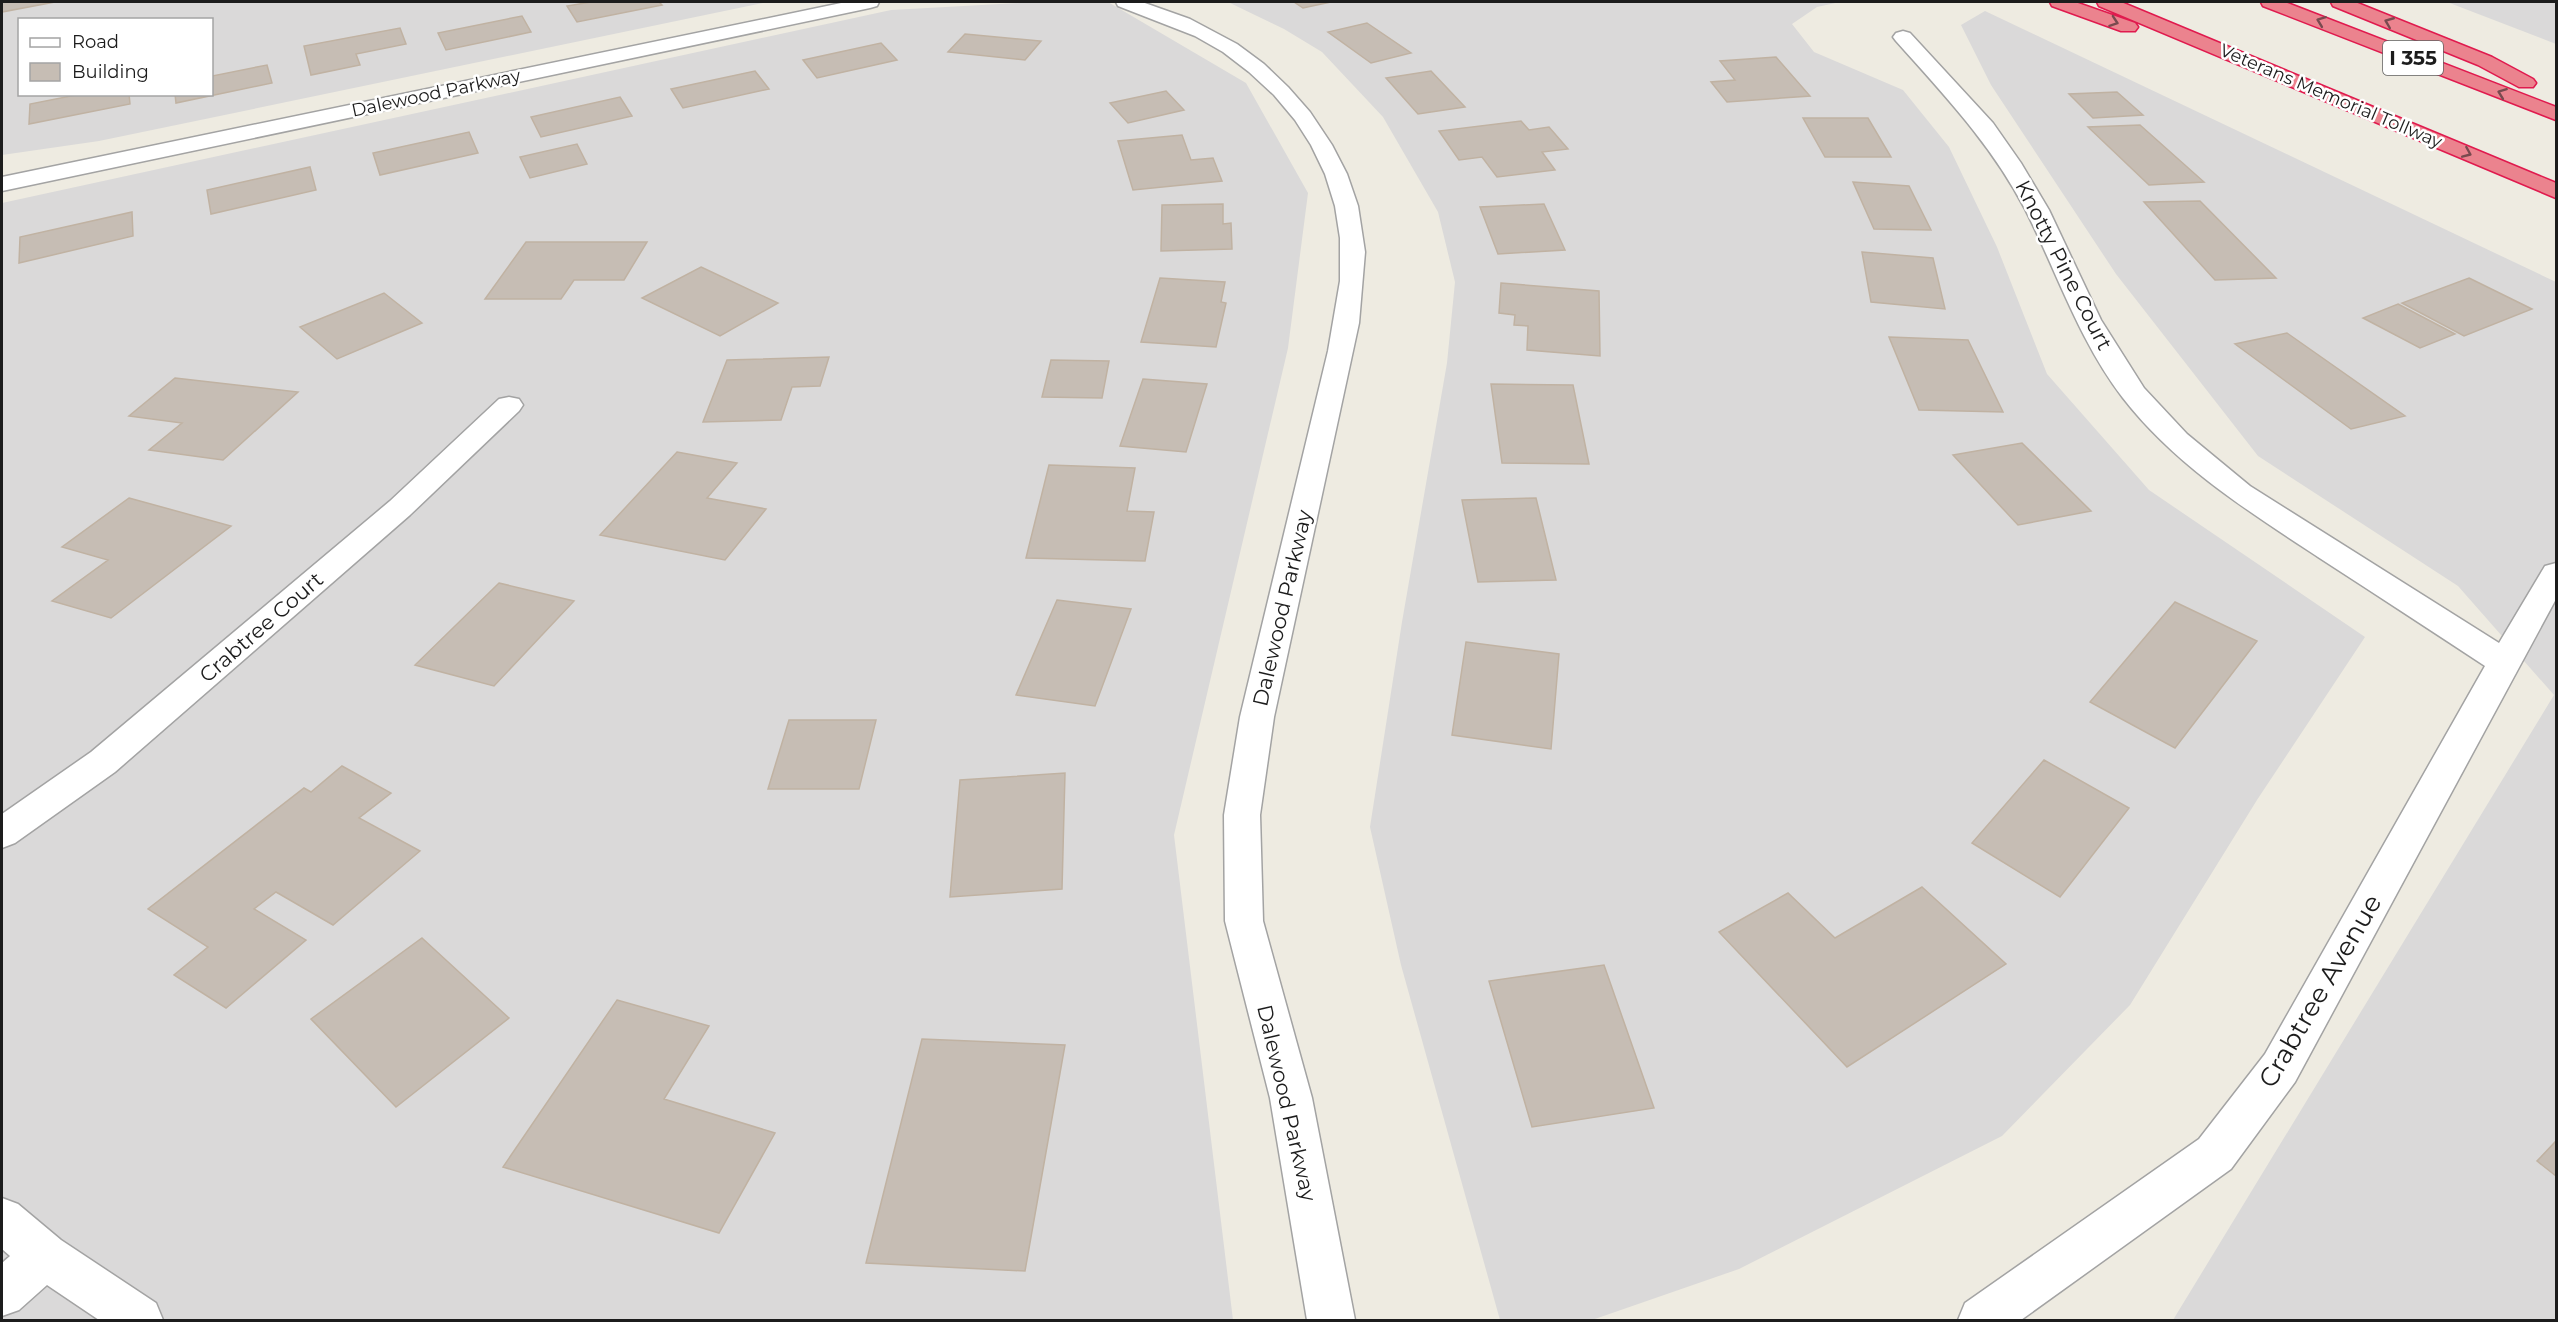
<svg xmlns="http://www.w3.org/2000/svg" width="2558" height="1322" viewBox="0 0 2558 1322" font-family="Montserrat,sans-serif">
	<style>
		.residential { fill: #dad9d9; fill-rule: evenodd }
		.building { fill: #c6bdb4; stroke: #c0b2a2; stroke-width: 1.5 }
		.lines { fill: none; stroke-linecap: round; stroke-linejoin: round }
		.minor-casing { stroke: #a3a3a3; stroke-width: 3 }
		.highway-casing { stroke: #e01a4e; stroke-width: 3 }
		.minor { fill: #fff; fill-rule: evenodd }
		.highway { fill: #eb838e; fill-rule: evenodd }
		.oneway { stroke: #794a4f }
		.labels { text-anchor: middle; dominant-baseline: central; stroke-width: 5; stroke-linejoin: round; paint-order: stroke }
		.far-street-label { font-size: 18px; fill: #1c1c1c; stroke: #fff }
		.shield { fill: #fff; stroke: #606060; stroke-width: 1.5 }
		.shield-label { font-size: 20px; font-weight: bold; fill: #1c1c1c }
		.street-label { font-size: 21px; fill: #1c1c1c; stroke: #fff }
		.near-street-label { font-size: 26px; fill: #1c1c1c; stroke: #fff }
	</style>
	<rect width="100%" height="100%" fill="#eeebe1"/>
	<!-- residential -->
	<path class="residential" d="M2,2H768L99,141L2,155ZM20,20H212V94H20Z
		M1037,2H1108L1246,83L1308,193L1288,348L1174,835L1233,1320H2V203L891,10Z
		M1228,2H1840L1817,7L1792,24L1814,52L1903,90L1949,147L1997,247L2047,374L2149,490L2365,637L2257,800L2130,1005L2002,1136L1739,1269L1592,1320H1500L1401,965L1370,827L1402,622L1447,363L1455,282L1438,212L1383,117L1322,52L1284,29Z
		M2447,2H2556V44Z
		M1985,11L2556,282V1320H2173L2554,695L2458,586L2258,456L2116,274L1991,85L1961,25Z"/>
	<!-- building -->
	<path class="building" d="M2,2H55L2,12Z
		M591,2H659L662,5L577,22L567,6Z
		M1294,2H1331L1303,8Z
		M522,16L531,32L446,50L438,33Z
		M1367,23L1411,53L1371,63L1328,32Z
		M400,28L406,44L356,54L360,65L311,75L304,46Z
		M965,34L1041,41L1025,60L948,52Z
		M881,43L897,60L817,78L803,60Z
		M1776,57L1810,96L1727,102L1711,82L1735,80L1720,61Z
		M267,65L272,83L176,103L175,94H212V76Z
		M755,71L769,89L683,108L671,89Z
		M1431,71L1465,107L1418,114L1386,78Z
		M1166,91L1184,110L1128,123L1110,103Z
		M2117,92L2143,115L2093,118L2069,94Z
		M81,94H129L130,104L29,124L30,104Z
		M620,97L632,116L541,137L531,117Z
		M1803,118H1868L1891,157H1825Z
		M1521,121L1529,130L1549,127L1568,149L1542,152L1555,170L1497,177L1482,157L1459,160L1439,131Z
		M2140,125L2204,182L2149,185L2088,127Z
		M469,132L478,153L380,175L373,153Z
		M1182,135L1191,160L1213,158L1222,181L1133,190L1118,141Z
		M577,144L587,164L530,178L520,157Z
		M310,167L316,190L211,214L207,190Z
		M1853,182L1909,186L1931,230L1874,229Z
		M2200,201L2276,278L2215,280L2144,202Z
		M1223,204V224L1231,223L1232,249L1161,251L1162,205Z
		M1544,204L1565,250L1498,254L1480,207Z
		M132,212L133,236L19,263L20,237Z
		M526,242H647L624,280H574L561,299H485Z
		M1862,252L1933,258L1945,309L1871,302Z
		M701,267L778,303L720,336L642,298Z
		M1160,278L1225,282L1221,302L1226,303L1216,347L1141,342Z
		M2469,278L2532,309L2464,336L2402,303Z
		M1501,283L1599,291L1600,356L1527,350L1528,326L1514,325L1515,315L1499,313Z
		M384,293L422,323L337,359L300,327Z
		M2398,304L2455,334L2420,348L2363,318Z
		M2287,333L2405,416L2351,429L2235,344Z
		M1889,337L1968,340L2003,412L1919,410Z
		M829,357L820,386L792,387L781,420L703,422L727,360Z
		M1051,360L1109,361L1102,398L1042,397Z
		M175,378L298,392L223,460L149,450L182,423L129,416Z
		M1143,379L1207,384L1186,452L1120,446Z
		M1491,384L1573,385L1589,464L1502,463Z
		M2022,443L2091,511L2018,525L1953,455Z
		M677,452L737,463L707,498L766,509L725,560L600,535Z
		M1049,465L1135,468L1127,511L1154,512L1145,561L1026,558Z
		M129,498L231,526L111,618L52,601L108,560L62,547Z
		M1536,498L1556,580L1478,582L1462,500Z
		M499,583L574,601L494,686L415,665Z
		M1057,600L1131,609L1095,706L1016,695Z
		M2175,602L2257,641L2175,748L2090,702Z
		M1466,642L1559,654L1551,749L1452,735Z
		M789,720H876L859,789H768Z
		M2044,760L2129,808L2060,897L1972,843Z
		M342,766L391,793L359,818L420,851L333,925L276,892L254,909L306,940L226,1008L174,975L208,947L148,909L304,788L311,792Z
		M1065,773L1062,889L950,897L960,780Z
		M1922,887L2006,964L1847,1067L1719,932L1788,893L1835,938Z
		M422,938L509,1018L396,1107L311,1019Z
		M1604,965L1654,1108L1532,1127L1489,981Z
		M617,1000L709,1026L664,1099L775,1133L719,1233L503,1167Z
		M922,1039L1065,1045L1025,1271L866,1263Z
		M2556,1141V1176L2537,1161Z"/>
	<g class="lines">
		<defs>
			<path id="minor" d="M846,2H879L877,6L870,8L2,191V177Z
				M1116,2H1142L1190,19L1237,44L1264,64L1288,87L1310,112L1332,145L1347,174L1358,206L1365,252L1359,323L1274,717L1260,815L1263,921L1312,1098L1355,1320H1307L1270,1098L1225,921L1224,815L1240,717L1328,351L1340,281V238L1335,206L1325,174L1311,145L1295,120L1274,95L1249,72L1223,52L1195,36L1118,6Z
				M1903,31L1910,33L1993,123L2021,163L2049,210L2101,320L2144,388L2187,434L2250,486L2499,643L2545,566L2556,563V599L2295,1082L2231,1169L2021,1320H1958L1965,1303L2199,1139L2265,1054L2485,666C2430,630 2374,593 2318,557C2248,511 2175,465 2123,398C2079,341 2057,272 2025,209C1991,144 1945,96 1896,41L1893,37L1896,33Z
				M509,397L519,399L523,405L519,411L410,515L115,772L15,843L2,848V814L91,752L390,501L499,399Z
				M2,1198L18,1204L61,1240L156,1303L163,1320H99L47,1285L19,1310L2,1316V1263L10,1256L2,1249Z"/>
			<path id="highway" d="M2050,2H2075L2135,23L2138,27L2135,31H2121L2052,6Z
				M2097,2H2121L2556,183V198L2099,6Z
				M2261,2H2285L2556,107V120L2263,6Z
				M2331,2H2355L2492,57L2533,79L2536,83L2533,87H2519L2478,65L2333,6Z"/>
		</defs>
		<!-- minor casing -->
		<use href="#minor" class="minor-casing"/>
		<!-- highway casing -->
		<use href="#highway" class="highway-casing"/>
		<!-- minor -->
		<use href="#minor" class="minor"/>
		<!-- highway -->
		<use href="#highway" class="highway"/>
	</g>
	<!-- one-way arrows -->
	<defs><path id="oneway-chevron" d="M-2-3.5L2.5 0L-2 3.5" fill="none" stroke-width="1.6" stroke-linecap="round" stroke-linejoin="round" transform="scale(1.5)"/></defs>
	<g class="oneway">
		<use href="#oneway-chevron" transform="translate(2321 21) rotate(-159)"/>
		<use href="#oneway-chevron" transform="translate(2114 22) rotate(19)"/>
		<use href="#oneway-chevron" transform="translate(2389 22) rotate(-158)"/>
		<use href="#oneway-chevron" transform="translate(2502 93) rotate(-159)"/>
		<use href="#oneway-chevron" transform="translate(2467 153) rotate(23)"/>
	</g>
	<g class="labels">
		<!-- far-street labels -->
		<g class="far-street-label">
			<text transform="translate(436 93) rotate(-12)">Dalewood Parkway</text>
			<text transform="translate(2331 96) rotate(23)">Veterans Memorial Tollway</text>
		</g>
		<!-- shield labels -->
		<rect class="shield" x="2383" y="41" width="60" height="34" rx="4.5"/>
		<g class="shield-label">
			<text x="2413" y="58">I 355</text>
		</g>
		<!-- street labels -->
		<g class="street-label">
			<text transform="translate(2064 265) rotate(63)">Knotty Pine Court</text>
			<text transform="translate(1282 608) rotate(-77)">Dalewood Parkway</text>
			<text transform="translate(261 627) rotate(-41)">Crabtree Court</text>
			<text transform="translate(1287 1103) rotate(77)">Dalewood Parkway</text>
		</g>
		<!-- near-street labels -->
		<g class="near-street-label">
			<text transform="translate(2320 991) rotate(-60)">Crabtree Avenue</text>
		</g>
	</g>
	<!-- border -->
	<rect width="2558" height="1322" fill="none" stroke="#1c1c1c" stroke-width="6"/>
	<!-- legend -->
	<rect x="18" y="18" width="195" height="78" fill="#ffffff" stroke="#a4a4a4" stroke-width="1.5"/>
	<rect x="30" y="38" width="30" height="9" fill="#ffffff" stroke="#a4a4a4" stroke-width="1.5"/>
	<text x="72" y="48" font-size="18" fill="#1c1c1c">Road</text>
	<rect x="30" y="63" width="30" height="18" fill="#c6bdb4" stroke="#a4a4a4" stroke-width="1.5"/>
	<text x="72" y="78" font-size="18" fill="#1c1c1c">Building</text>
</svg>
